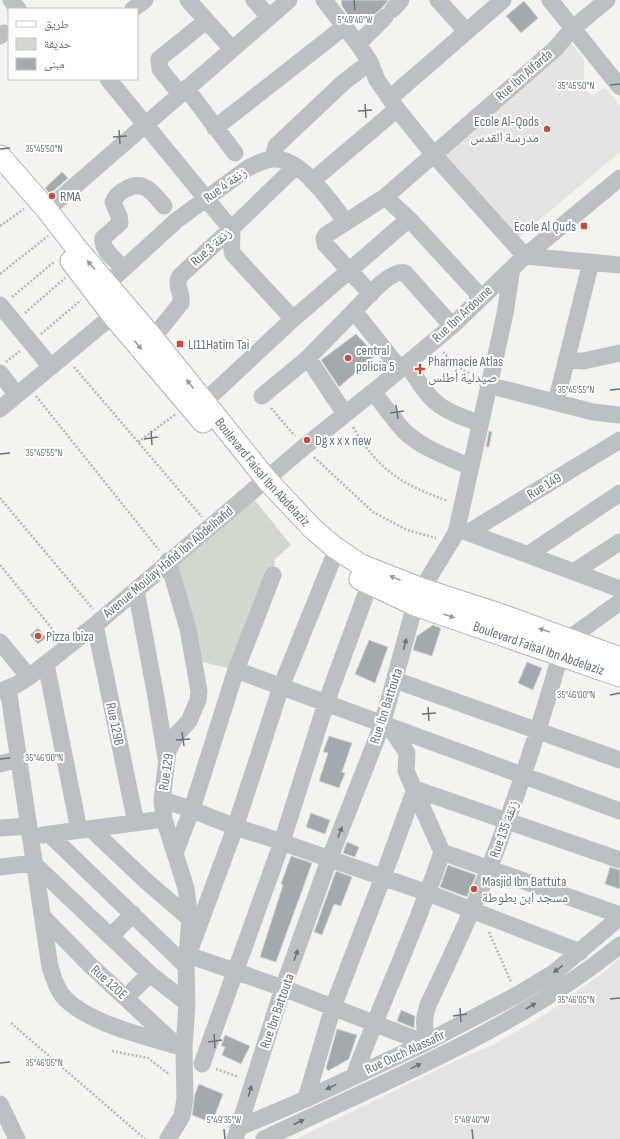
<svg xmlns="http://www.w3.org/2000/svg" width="620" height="1139" viewBox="0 0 620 1139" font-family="'Sofia Sans Condensed','Noto Naskh Arabic',sans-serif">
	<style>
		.built { fill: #e4e4e3 }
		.green { fill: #d3d8cf }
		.building { fill: #a2aaae; stroke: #d4d4d2 }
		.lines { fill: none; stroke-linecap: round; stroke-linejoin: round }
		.major-casing { stroke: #b0b4b7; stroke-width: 23 }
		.path { stroke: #b6b9ba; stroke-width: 2.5; stroke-dasharray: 2 2; stroke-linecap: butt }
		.minor { stroke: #bcc0c3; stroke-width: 17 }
		.major { stroke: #fff; stroke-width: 21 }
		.oneway { fill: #939ea4 }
		.oneway2 { fill: #65757d }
		.ticks { fill: none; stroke: #65757d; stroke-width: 1.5 }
		.poi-dot { fill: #cf4a34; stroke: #fff; stroke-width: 1.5 }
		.labels { text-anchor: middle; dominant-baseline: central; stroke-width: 4; stroke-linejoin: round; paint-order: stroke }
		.street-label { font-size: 14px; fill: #65757d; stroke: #fff }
		.poi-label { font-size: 14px; fill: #65757d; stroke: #fff; text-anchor: start }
		.ticks-label { font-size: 10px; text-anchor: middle; fill: #65757d; stroke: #fff; stroke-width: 4; stroke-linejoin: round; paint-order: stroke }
	</style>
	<rect width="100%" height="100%" fill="#f3f3f0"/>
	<!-- built -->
	<path class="built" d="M571,43L584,59V87L592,96L605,87L620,106V152L517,239L444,155Z
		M620,958V1139H296L455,1061L495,1044L546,1014L605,971Z"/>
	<!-- green -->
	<path class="green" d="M253,498L291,545L275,559L273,575L236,670L194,660L168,561Z"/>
	<!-- building -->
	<path class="building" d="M341,0H388L383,7L371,17L350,18L342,6Z
		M524,1L538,18L521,33L506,16Z
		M62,172L68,178L50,194L45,188Z
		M356,334L376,355L339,387L321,360Z
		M489,431L492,432L489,447H486Z
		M433,625L441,628L432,656L413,650L417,636Z
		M38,628L46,638L38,644L30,635Z
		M369,640L388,647L375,683L355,674Z
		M527,662L542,668L533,690L518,683Z
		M329,736L352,743L342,772L345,773L339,788L319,781L328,753L323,752Z
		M311,813L330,820L325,834L306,827Z
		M347,842L359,847L355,857L343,853Z
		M291,856L312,863L276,962L260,957L283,885L281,884Z
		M448,865L476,875L467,897L440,887Z
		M610,867L620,870V889L605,884Z
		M336,871L352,877L341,906L334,904L322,935L314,932Z
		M401,1010L415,1016L414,1028L397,1021Z
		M337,1029L357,1035L349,1059L328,1071L326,1068Z
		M225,1035L250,1046L241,1064L222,1055L225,1047L221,1046Z
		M199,1084L223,1094L212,1123L192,1115L195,1094Z"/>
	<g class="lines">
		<defs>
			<g id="major">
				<path id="s1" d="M0,156L47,210L78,250L153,338L267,480L312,528L334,547L361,565L422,589L505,616L620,658"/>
				<path d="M71,261L113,316L203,422"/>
				<path id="s2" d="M360,579L415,605L620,676"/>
			</g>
		</defs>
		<!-- major casing -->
		<use href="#major" class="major-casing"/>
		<!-- path -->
		<path class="path" d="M0,226L24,209
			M0,274L48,236
			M12,297L54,262
			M25,313L65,278
			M41,334L81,300
			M443,352L458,367L477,378
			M6,362L20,351
			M74,367L202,517
			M36,396L159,550
			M271,408L295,436
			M353,427C379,471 401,484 448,501
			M138,442L176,414
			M314,457L373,512L407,530L436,538
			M0,498L93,609
			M0,565L58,636
			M489,932L511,982
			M11,1023L145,1139
			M112,1051L148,1058L170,1075
			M216,1069L239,1077"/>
		<!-- minor -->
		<path class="minor" d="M11,0L18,9
			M188,0L232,49
			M254,0L269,17
			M324,0L358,44L370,62L377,80L397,109L434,155L525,256L620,265
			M438,0L466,31
			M550,0L620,87
			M133,9L145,0
			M393,9L401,0
			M0,36L4,33
			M358,44L385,17
			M108,79L231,229C234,238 229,245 233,254L293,319
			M186,88L235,153
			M180,94L160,69L159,59L206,21
			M390,98L503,0
			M215,128L344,27
			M273,158L276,146L344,82L370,62
			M312,181L397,109
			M385,197L409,219L481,297
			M47,210L289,0
			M124,268C116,261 101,250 103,238L120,223L119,216L113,202C116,195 120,192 126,189C144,179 153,193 164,206
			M107,284L177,220L248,168C256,164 265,159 274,159C302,158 330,202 346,222
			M371,294L325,244L324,238L326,235L385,197L555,49L572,29L607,0
			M0,305L51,367
			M153,338L181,303C183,293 174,285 180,276L231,229L296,166
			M567,360L583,361L620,353
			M407,363C428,400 439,411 480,423
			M400,369L354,311C363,302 391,268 405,273L452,326
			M0,373L17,395
			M488,385L593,412L620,415
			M373,392C384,405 393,419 404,431C423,449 448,457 471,467
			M262,396L308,358
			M204,402L293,319L409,219
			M556,402L591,262
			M0,409L123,307
			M345,414L308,358L354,311
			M461,530L620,589
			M469,532L620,440
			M529,554L620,493
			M332,561L281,687L235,828L188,955L283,988L425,1043
			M575,571L620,542
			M136,590L156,697L166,758
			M95,625L136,823
			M0,642L29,677
			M560,645L620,602
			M46,664L79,830
			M236,670L620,811
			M395,680L620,760
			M8,688L50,967C53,976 56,987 62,995C86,1024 149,1037 184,1048
			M0,691L16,685L29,677L95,625L304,447L373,392L452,326L525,256L620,178
			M390,727L407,753L406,771L442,852L620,915
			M0,764L19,759
			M162,800C196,809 227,826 261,835L428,893L580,952
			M0,828L29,826
			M91,829L145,880L190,919
			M43,835L164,819
			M50,835L186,966
			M175,853L192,809L236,670L273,575
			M0,867L33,863L150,974L187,1003
			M43,917L90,965L174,1043
			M111,936L133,914
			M126,997L150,974
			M430,1040C422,1029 424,1017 428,1005C450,959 472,913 490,866C517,797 540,727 560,656
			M202,1064L282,842L326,703L370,583
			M354,1076C382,1000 417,928 442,852
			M306,1099L333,1007L383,877L415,789L620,860
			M0,1104L17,1139
			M238,1128L306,1099L425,1043L517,995L555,972L620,917
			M168,1139L182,1116L185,1099L184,1048L187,1003L186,966L190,919L186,888L164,819L162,800L168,751L177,734L189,721L198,700L199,691L188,629L168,561
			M235,1139L283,988L329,860L382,725L415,605L422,589L456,533L505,314L512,268
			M264,1139C383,1082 517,1029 620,945"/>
		<!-- major -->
		<use href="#major" class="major"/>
	</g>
	<!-- one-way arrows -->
	<defs><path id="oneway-solid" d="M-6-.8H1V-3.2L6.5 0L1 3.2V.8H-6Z"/></defs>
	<g class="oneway">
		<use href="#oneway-solid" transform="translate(91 265) rotate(-130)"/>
		<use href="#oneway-solid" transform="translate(138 345) rotate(50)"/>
		<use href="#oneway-solid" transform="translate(190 384) rotate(-129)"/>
		<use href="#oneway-solid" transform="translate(395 578) rotate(-158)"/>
		<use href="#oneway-solid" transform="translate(449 616) rotate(19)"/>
		<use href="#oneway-solid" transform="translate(544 630) rotate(-161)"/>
	</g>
	<g class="oneway2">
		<use href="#oneway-solid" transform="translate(405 644) rotate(-75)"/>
		<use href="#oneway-solid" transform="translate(340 832) rotate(-69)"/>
		<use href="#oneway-solid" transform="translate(296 955) rotate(-71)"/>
		<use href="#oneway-solid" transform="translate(558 969) rotate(142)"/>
		<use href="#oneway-solid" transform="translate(531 1006) rotate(-30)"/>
		<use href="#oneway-solid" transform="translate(416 1066) rotate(-26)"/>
		<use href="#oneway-solid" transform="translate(331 1087) rotate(154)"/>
		<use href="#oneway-solid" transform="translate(250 1091) rotate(-73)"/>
		<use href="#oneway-solid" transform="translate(299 1122) rotate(-25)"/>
	</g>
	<!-- ticks -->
	<path class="ticks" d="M354,0L355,10M610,85L620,84M365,104L366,118M358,111L372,110M119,130L120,144M113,137L127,136M0,149L10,148M610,390L620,389M396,405L398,419M390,413L404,411M151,431L152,445M144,439L158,437M0,454L10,453M610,695L620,693M428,707L429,721M422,714L436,713M182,732L184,746M176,740L190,739M0,759L10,758M610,999L620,998M460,1008L461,1022M453,1016L467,1014M214,1034L215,1048M208,1042L222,1040M0,1063L10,1062M224,1129L225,1139M472,1129L473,1139"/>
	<!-- markers -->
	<g class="poi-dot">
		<circle cx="547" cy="129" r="4"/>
		<circle cx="52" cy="196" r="4"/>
		<rect x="580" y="222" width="8" height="8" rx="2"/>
		<rect x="176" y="340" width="8" height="8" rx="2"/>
		<circle cx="348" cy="358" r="4"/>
		<path d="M418 363h4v4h4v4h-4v4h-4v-4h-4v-4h4z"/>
		<circle cx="307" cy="440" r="4"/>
		<circle cx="38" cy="636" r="4"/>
		<circle cx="474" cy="889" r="4"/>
	</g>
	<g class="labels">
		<!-- street labels -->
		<g class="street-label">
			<text transform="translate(524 75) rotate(-41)">Rue Ibn Alfarda</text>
			<text transform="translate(225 185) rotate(-36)">Rue 4 زنقة</text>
			<text transform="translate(211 247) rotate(-42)">Rue 3 زنقة</text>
			<text transform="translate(462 314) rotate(-43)">Rue Ibn Ardoune</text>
			<text stroke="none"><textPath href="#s1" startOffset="411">Boulevard Faisal Ibn Abdelaziz</textPath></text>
			<text transform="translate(544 486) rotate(-31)">Rue 149</text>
			<text transform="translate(168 562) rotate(-40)">Avenue Moulay Hafid Ibn Abdelhafid</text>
			<text stroke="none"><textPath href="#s2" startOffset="192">Boulevard Faisal Ibn Abdelaziz</textPath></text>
			<text transform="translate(386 706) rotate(-72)">Rue Ibn Battouta</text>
			<text transform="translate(115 724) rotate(78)">Rue 129B</text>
			<text transform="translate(166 772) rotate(-82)">Rue 129</text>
			<text transform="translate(504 829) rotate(-70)">Rue 135 زنقة</text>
			<text transform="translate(109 982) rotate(42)">Rue 120E</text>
			<text transform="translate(277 1011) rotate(-71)">Rue Ibn Battouta</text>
			<text transform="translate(405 1052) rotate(-25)">Rue Ouch Alassafir</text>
		</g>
		<!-- poi labels -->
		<g class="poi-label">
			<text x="539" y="121" text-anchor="end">Ecole Al-Qods<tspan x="539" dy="16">مدرسة القدس</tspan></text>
			<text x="60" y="196">RMA</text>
			<text x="576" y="226" text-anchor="end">Ecole Al Quds</text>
			<text x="188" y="344">LI11Hatim Tai</text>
			<text x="356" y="350">central<tspan x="356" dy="16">policia 5</tspan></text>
			<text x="428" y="361">Pharmacie Atlas<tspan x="428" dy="16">صيدلية أطلس</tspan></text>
			<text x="315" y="440">Dg x x x new</text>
			<text x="46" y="636">Pizza Ibiza</text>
			<text x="482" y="881">Masjid Ibn Battuta<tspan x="482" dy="16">مسجد ابن بطوطة</tspan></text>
		</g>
	</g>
	<g class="ticks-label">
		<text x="355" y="23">5°49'40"W</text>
		<text x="576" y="89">35°45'50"N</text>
		<text x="44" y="152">35°45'50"N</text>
		<text x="576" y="393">35°45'55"N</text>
		<text x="44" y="456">35°45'55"N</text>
		<text x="576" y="698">35°46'00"N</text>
		<text x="44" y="761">35°46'00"N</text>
		<text x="576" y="1003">35°46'05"N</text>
		<text x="44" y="1066">35°46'05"N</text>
		<text x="224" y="1123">5°49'35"W</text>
		<text x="472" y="1123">5°49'40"W</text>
	</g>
	<!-- legend -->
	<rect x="8" y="8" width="130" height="72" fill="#ffffff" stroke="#c1c8cb"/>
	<rect x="16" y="21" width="20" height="6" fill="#ffffff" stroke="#c1c8cb"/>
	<text x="44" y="28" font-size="12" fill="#65757d">طريق</text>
	<rect x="16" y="38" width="20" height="12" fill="#d3d8cf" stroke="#c1c8cb"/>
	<text x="44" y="48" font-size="12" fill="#65757d">حديقة</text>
	<rect x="16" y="58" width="20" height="12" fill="#a2aaae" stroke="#c1c8cb"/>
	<text x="44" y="68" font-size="12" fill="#65757d">مبنى</text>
</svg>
